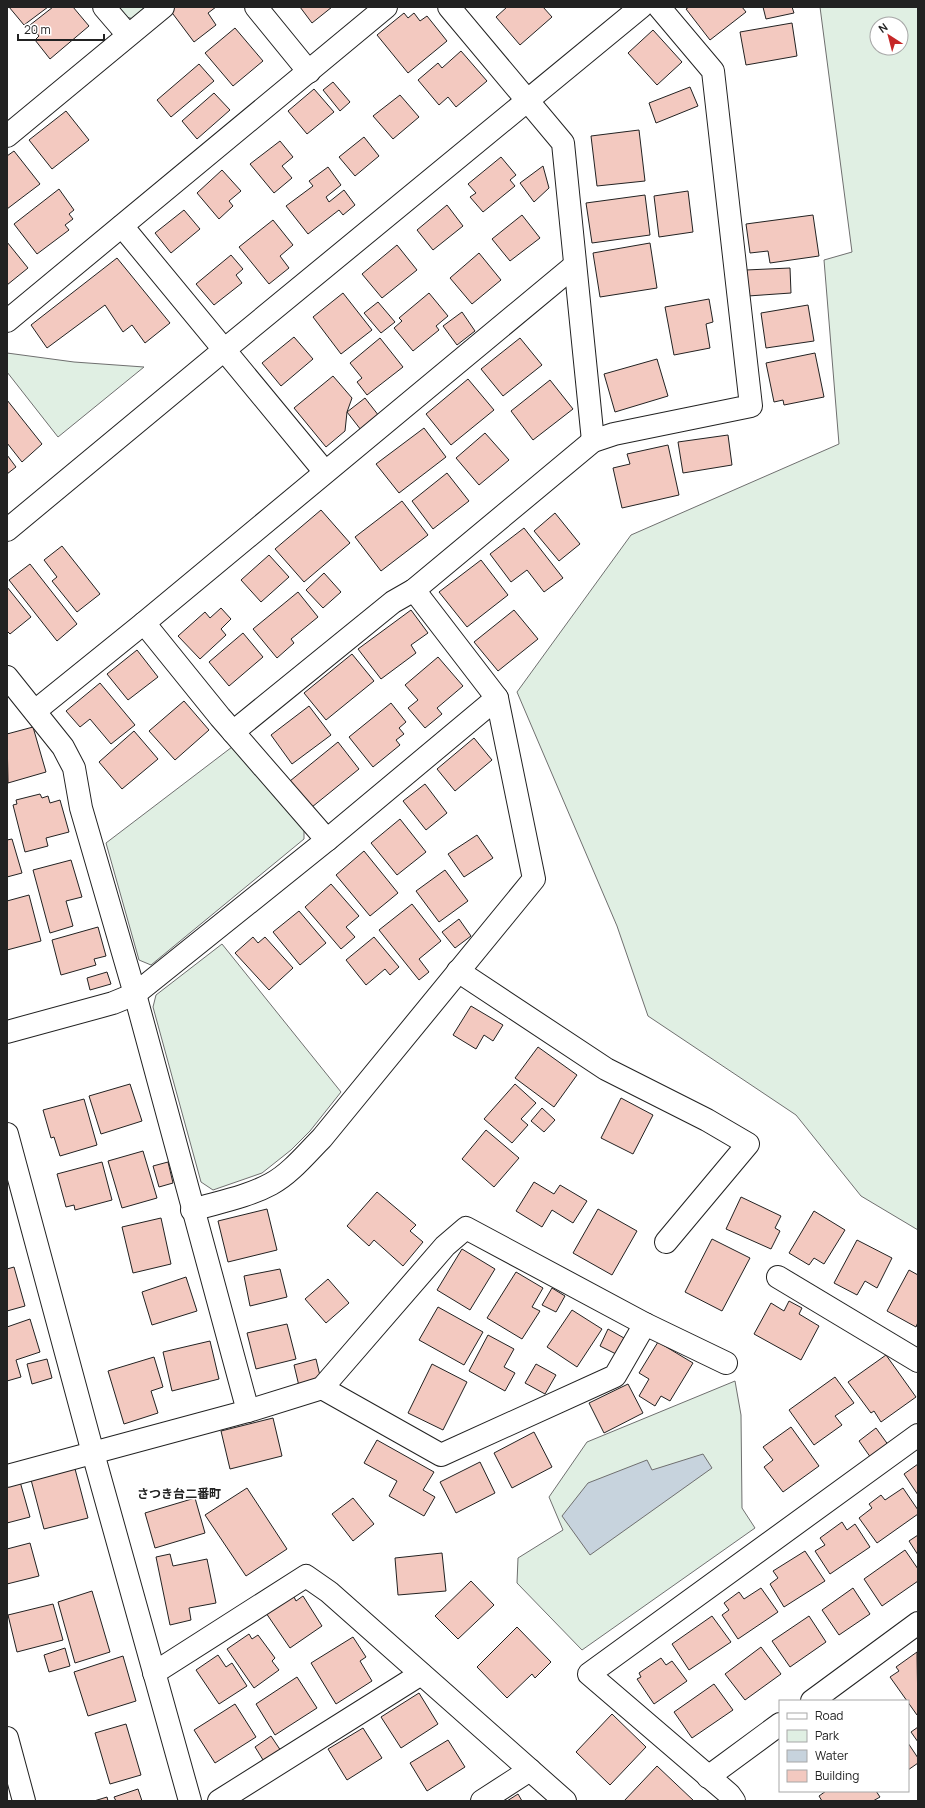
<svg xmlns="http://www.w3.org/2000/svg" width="925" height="1808" viewBox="0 0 925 1808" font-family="Manrope,'Noto Sans JP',sans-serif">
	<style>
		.green { fill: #e0efe3; stroke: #6f6f6f; fill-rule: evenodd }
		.water { fill: #c7d3dd; stroke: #6f6f6f }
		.building { fill: #f3c9c0; stroke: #222 }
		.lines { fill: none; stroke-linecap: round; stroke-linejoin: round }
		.minor-casing { stroke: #222; stroke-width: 24 }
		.tertiary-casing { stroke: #222; stroke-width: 24 }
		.minor { stroke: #fff; stroke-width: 22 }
		.tertiary { stroke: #fff; stroke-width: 22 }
		.labels { text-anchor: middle; stroke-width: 3; stroke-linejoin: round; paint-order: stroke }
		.quarter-label { font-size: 12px; font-weight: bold; fill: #222; stroke: #fff }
	</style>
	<rect width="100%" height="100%" fill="#fff"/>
	<g class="green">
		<path d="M 116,7 L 151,7 L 136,20 L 124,16 Z"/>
		<path d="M 820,7 L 918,7 L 918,1230 L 861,1196 L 796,1115 L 648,1016 L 617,926 L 517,692 L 631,535 L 839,444 L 824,260 L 852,252 ZM 877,24 L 901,24 L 901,48 L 877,48 Z"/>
		<path d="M 7,353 L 74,362 L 144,367 L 58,437 L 7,372 Z"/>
		<path d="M 232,747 L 304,829 L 304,839 L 151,965 L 139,960 L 106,843 Z"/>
		<path d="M 222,944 L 341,1092 L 310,1131 L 291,1150 L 262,1173 L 213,1190 L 201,1182 L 153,1007 L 156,995 Z"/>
		<path d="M 735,1381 L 741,1415 L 742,1508 L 755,1528 L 582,1650 L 517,1583 L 518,1558 L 563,1530 L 549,1497 L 587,1442 Z"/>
	</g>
	<path class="water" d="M 703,1454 L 712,1468 L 590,1555 L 562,1516 L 588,1483 L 647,1460 L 652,1470 Z"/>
	<g class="building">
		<path d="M 9,7 L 48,7 L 24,25 Z"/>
		<path d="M 53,7 L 73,7 L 89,26 L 50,59 L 35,40 L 39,36 L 30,25 Z"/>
		<path d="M 175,7 L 216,7 L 208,13 L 216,25 L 194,42 L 170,10 Z"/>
		<path d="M 300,7 L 332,7 L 312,23 Z"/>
		<path d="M 507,7 L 543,7 L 552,17 L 520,45 L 496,17 Z"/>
		<path d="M 689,7 L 742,7 L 746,12 L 710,40 L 686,9 Z"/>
		<path d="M 763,7 L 792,7 L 794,13 L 766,19 Z"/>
		<path d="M 404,13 L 408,18 L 414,13 L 420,21 L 427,16 L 447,41 L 408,73 L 377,35 Z"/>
		<path d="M 792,23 L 797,56 L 746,65 L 740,32 Z"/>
		<path d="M 235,28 L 263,61 L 233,86 L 205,53 Z"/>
		<path d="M 653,30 L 682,62 L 657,85 L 628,53 Z"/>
		<path d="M 461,51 L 487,81 L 456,107 L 448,97 L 439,105 L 418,80 L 438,63 L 442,68 Z"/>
		<path d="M 199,64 L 214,81 L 171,117 L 157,100 Z"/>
		<path d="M 333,82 L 350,102 L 340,111 L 323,90 Z"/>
		<path d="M 690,87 L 698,106 L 656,123 L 649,103 Z"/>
		<path d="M 314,89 L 334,112 L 307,134 L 288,111 Z"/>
		<path d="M 214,93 L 230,110 L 197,139 L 182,121 Z"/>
		<path d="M 400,95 L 419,117 L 393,139 L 373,116 Z"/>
		<path d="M 66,111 L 89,140 L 52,169 L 29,140 Z"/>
		<path d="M 639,130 L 645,181 L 597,186 L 591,136 Z"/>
		<path d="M 364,137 L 379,156 L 355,176 L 339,157 Z"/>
		<path d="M 280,141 L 293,157 L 282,166 L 292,178 L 274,193 L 250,164 Z"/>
		<path d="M 14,151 L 40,184 L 7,209 L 7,156 Z"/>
		<path d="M 501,157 L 516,175 L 510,180 L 515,186 L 483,212 L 470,197 L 476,193 L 468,184 Z"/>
		<path d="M 543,166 L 549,188 L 534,202 L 520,183 Z"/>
		<path d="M 328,167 L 341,185 L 326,197 L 329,202 L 344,190 L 355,205 L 343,215 L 339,210 L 308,234 L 286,206 L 313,186 L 309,181 Z"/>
		<path d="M 222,170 L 241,191 L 229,201 L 233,206 L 219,219 L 197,193 Z"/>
		<path d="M 59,189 L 74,210 L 69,214 L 73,219 L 65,225 L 69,230 L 37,254 L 14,224 Z"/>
		<path d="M 688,191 L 693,232 L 659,237 L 654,196 Z"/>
		<path d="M 645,195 L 650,235 L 592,243 L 586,203 Z"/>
		<path d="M 447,205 L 463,226 L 433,250 L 417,230 Z"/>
		<path d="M 184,210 L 200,229 L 171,253 L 155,233 Z"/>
		<path d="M 522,215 L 540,238 L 510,261 L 492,239 Z"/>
		<path d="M 813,215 L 819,256 L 770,263 L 768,251 L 750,253 L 746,224 Z"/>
		<path d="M 273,220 L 293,245 L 280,256 L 289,268 L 269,284 L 239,247 Z"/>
		<path d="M 7,242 L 28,268 L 7,285 Z"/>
		<path d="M 650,243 L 657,288 L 600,297 L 593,253 Z"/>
		<path d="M 397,245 L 417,270 L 382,298 L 362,274 Z"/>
		<path d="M 479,253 L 501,280 L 472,304 L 450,278 Z"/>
		<path d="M 231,255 L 243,269 L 236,275 L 242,283 L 214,305 L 196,284 Z"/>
		<path d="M 117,258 L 170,323 L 145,343 L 132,325 L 123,332 L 105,305 L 47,348 L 31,325 Z"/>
		<path d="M 790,268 L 791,293 L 748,296 L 746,270 Z"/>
		<path d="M 343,293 L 372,330 L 341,354 L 313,317 Z"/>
		<path d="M 429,293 L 448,316 L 436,326 L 439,330 L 413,351 L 394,328 L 402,321 L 399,318 Z"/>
		<path d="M 709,299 L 713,322 L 706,324 L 710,348 L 674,355 L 665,307 Z"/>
		<path d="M 378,302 L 395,322 L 381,333 L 364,313 Z"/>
		<path d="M 808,305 L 814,341 L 766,348 L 761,313 Z"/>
		<path d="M 462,312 L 475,331 L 457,345 L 443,326 Z"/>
		<path d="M 294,337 L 313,359 L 281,386 L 262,363 Z"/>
		<path d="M 380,338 L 403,367 L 367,395 L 357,382 L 362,378 L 350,363 Z"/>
		<path d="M 520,338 L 542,365 L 503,396 L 481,369 Z"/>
		<path d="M 815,353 L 824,397 L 784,405 L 783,400 L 774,402 L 766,363 Z"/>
		<path d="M 657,359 L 668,396 L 615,412 L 604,374 Z"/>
		<path d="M 333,376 L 352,398 L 347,412 L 345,431 L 326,447 L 294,408 Z"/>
		<path d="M 468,379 L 494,410 L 451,445 L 426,414 Z"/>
		<path d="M 550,380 L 573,409 L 533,440 L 511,411 Z"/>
		<path d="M 365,398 L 379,416 L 361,430 L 347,412 Z"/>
		<path d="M 7,400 L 42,444 L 22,462 L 7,443 Z"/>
		<path d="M 424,428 L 446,457 L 399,493 L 376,464 Z"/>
		<path d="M 485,433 L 509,460 L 479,485 L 456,458 Z"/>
		<path d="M 728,435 L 732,465 L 683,473 L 678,442 Z"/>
		<path d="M 668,445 L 679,495 L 622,508 L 613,468 L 630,464 L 627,454 Z"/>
		<path d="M 7,455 L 16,467 L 7,474 Z"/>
		<path d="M 447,473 L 469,501 L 433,529 L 412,501 Z"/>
		<path d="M 402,501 L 428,535 L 381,571 L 355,537 Z"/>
		<path d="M 321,510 L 350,543 L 304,582 L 275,549 Z"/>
		<path d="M 555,513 L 580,544 L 559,561 L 534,531 Z"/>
		<path d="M 524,528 L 563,578 L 544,592 L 527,570 L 511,582 L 490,554 Z"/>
		<path d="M 62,546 L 100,594 L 77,612 L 52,581 L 57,577 L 44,560 Z"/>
		<path d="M 269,555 L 289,577 L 261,602 L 241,580 Z"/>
		<path d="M 481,560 L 508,595 L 467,627 L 439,592 Z"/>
		<path d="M 30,564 L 77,624 L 57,641 L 9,580 Z"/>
		<path d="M 324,573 L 341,592 L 323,608 L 306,590 Z"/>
		<path d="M 7,587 L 31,617 L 10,634 L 7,631 Z"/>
		<path d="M 298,592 L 318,617 L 291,639 L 294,643 L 277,658 L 253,629 Z"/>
		<path d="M 221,608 L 231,619 L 221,629 L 226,635 L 200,659 L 178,636 L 205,612 L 210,618 Z"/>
		<path d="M 411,610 L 428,633 L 411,645 L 416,653 L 381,679 L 358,649 Z"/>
		<path d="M 514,610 L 538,639 L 498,671 L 474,642 Z"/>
		<path d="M 243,633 L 263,657 L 229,686 L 209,662 Z"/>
		<path d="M 137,650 L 158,677 L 128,700 L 107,674 Z"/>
		<path d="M 352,654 L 374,681 L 326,720 L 304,693 Z"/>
		<path d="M 438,657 L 463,686 L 437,708 L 442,714 L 425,728 L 408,708 L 418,700 L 405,685 Z"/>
		<path d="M 100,683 L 135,725 L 111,744 L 90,719 L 80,727 L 66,711 Z"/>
		<path d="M 184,701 L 209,730 L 175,760 L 149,731 Z"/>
		<path d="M 391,703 L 406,722 L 399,728 L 404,734 L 396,740 L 400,745 L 373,767 L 349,737 Z"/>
		<path d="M 309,706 L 331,735 L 292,764 L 271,735 Z"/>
		<path d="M 33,727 L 46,772 L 8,783 L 7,734 Z"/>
		<path d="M 134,731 L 158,759 L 122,789 L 99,762 Z"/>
		<path d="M 474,738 L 492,760 L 455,791 L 437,769 Z"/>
		<path d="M 338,742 L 359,769 L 312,807 L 290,781 Z"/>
		<path d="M 425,784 L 447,813 L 426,830 L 403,801 Z"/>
		<path d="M 40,794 L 42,798 L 48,796 L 50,803 L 60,800 L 69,832 L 46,838 L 48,846 L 25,852 L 13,805 L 17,804 L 16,800 Z"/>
		<path d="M 400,819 L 426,852 L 397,875 L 371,843 Z"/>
		<path d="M 477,835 L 493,858 L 464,877 L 448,854 Z"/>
		<path d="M 12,839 L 22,873 L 7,877 L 7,840 Z"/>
		<path d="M 364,851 L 398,893 L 370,916 L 336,875 Z"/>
		<path d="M 71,860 L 82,897 L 66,901 L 73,926 L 50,933 L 33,870 Z"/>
		<path d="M 445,870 L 468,901 L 439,922 L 416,891 Z"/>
		<path d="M 331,884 L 359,916 L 346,927 L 355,937 L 341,949 L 305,907 Z"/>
		<path d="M 29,895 L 41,941 L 7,950 L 7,901 Z"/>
		<path d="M 412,904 L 441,941 L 419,959 L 429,972 L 419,980 L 379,930 Z"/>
		<path d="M 299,911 L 326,943 L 300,965 L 273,932 Z"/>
		<path d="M 459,919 L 471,936 L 455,948 L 442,932 Z"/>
		<path d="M 98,927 L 106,956 L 94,959 L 96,965 L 61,975 L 52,940 Z"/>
		<path d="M 253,937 L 258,943 L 265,937 L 293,968 L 269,990 L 235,953 Z"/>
		<path d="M 374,937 L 399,967 L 390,975 L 385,969 L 366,985 L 346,960 Z"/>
		<path d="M 107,972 L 111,984 L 90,990 L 87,978 Z"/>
		<path d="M 471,1006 L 503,1025 L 493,1041 L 484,1035 L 476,1049 L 453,1035 Z"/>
		<path d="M 538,1047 L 577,1075 L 554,1107 L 515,1078 Z"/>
		<path d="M 130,1084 L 142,1121 L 101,1134 L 89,1096 Z"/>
		<path d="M 515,1084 L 536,1103 L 521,1119 L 528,1125 L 512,1143 L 484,1119 Z"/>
		<path d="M 621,1098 L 653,1115 L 633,1154 L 601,1138 Z"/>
		<path d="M 84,1099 L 97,1145 L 60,1156 L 54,1137 L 51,1138 L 43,1110 Z"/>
		<path d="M 542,1108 L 555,1120 L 544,1132 L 531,1121 Z"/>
		<path d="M 486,1130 L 519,1158 L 494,1187 L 462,1159 Z"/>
		<path d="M 143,1151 L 157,1198 L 122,1208 L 108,1161 Z"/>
		<path d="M 102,1162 L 112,1200 L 75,1210 L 74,1205 L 66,1207 L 57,1174 Z"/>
		<path d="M 168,1162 L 173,1183 L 159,1187 L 153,1166 Z"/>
		<path d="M 534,1182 L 554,1194 L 560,1185 L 587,1201 L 573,1223 L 552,1210 L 542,1227 L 516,1211 Z"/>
		<path d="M 377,1192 L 416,1225 L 410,1231 L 423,1242 L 403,1266 L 374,1240 L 369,1246 L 347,1226 Z"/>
		<path d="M 741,1197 L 781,1216 L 775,1228 L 780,1231 L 771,1249 L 726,1229 Z"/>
		<path d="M 267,1209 L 277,1250 L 228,1262 L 218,1221 Z"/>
		<path d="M 598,1209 L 637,1231 L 612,1275 L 573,1253 Z"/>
		<path d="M 814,1211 L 845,1230 L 824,1264 L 814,1258 L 809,1265 L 789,1253 Z"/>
		<path d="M 161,1218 L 171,1264 L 133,1273 L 122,1227 Z"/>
		<path d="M 712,1239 L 750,1258 L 722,1311 L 685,1292 Z"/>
		<path d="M 857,1240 L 892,1258 L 877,1288 L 865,1281 L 857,1295 L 834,1283 Z"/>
		<path d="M 462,1249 L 495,1269 L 470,1310 L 437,1290 Z"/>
		<path d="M 14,1267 L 25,1306 L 7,1311 L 7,1269 Z"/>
		<path d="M 280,1269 L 287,1297 L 250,1306 L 244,1276 Z"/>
		<path d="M 909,1270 L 918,1275 L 918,1322 L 916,1327 L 887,1311 Z"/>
		<path d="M 516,1272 L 543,1288 L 532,1307 L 540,1311 L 522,1339 L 487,1318 Z"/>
		<path d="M 186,1277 L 197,1311 L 152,1325 L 142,1292 Z"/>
		<path d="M 328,1279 L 349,1303 L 326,1323 L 305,1299 Z"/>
		<path d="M 552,1288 L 565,1296 L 556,1312 L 542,1305 Z"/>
		<path d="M 789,1301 L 802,1308 L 799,1314 L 819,1326 L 801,1360 L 754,1334 L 771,1303 L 784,1311 Z"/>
		<path d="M 438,1307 L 483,1332 L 464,1365 L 419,1340 Z"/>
		<path d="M 572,1310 L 602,1329 L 577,1367 L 547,1347 Z"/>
		<path d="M 30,1319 L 40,1352 L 16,1360 L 21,1377 L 7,1381 L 7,1327 Z"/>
		<path d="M 287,1324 L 296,1359 L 256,1369 L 247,1333 Z"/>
		<path d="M 608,1329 L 624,1338 L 616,1354 L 600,1346 Z"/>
		<path d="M 488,1335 L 514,1349 L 504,1367 L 515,1373 L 505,1391 L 469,1371 Z"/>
		<path d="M 210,1341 L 219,1379 L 172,1391 L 163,1352 Z"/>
		<path d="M 658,1342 L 693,1363 L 670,1401 L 661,1396 L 655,1406 L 639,1396 L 649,1379 L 639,1373 Z"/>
		<path d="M 886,1355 L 916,1397 L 881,1422 L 874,1411 L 871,1413 L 848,1382 Z"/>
		<path d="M 154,1357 L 163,1387 L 151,1391 L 158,1413 L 124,1424 L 108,1371 Z"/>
		<path d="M 47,1359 L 52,1378 L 32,1384 L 27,1364 Z"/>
		<path d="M 316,1359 L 321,1380 L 299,1386 L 294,1365 Z"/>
		<path d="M 432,1364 L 467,1382 L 443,1430 L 408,1413 Z"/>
		<path d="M 536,1364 L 556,1375 L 545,1394 L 525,1383 Z"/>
		<path d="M 835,1377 L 854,1403 L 835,1416 L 842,1425 L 814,1445 L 789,1410 Z"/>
		<path d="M 628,1384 L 643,1413 L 604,1433 L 589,1403 Z"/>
		<path d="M 273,1418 L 282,1456 L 230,1469 L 221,1431 Z"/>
		<path d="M 791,1427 L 819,1466 L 783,1492 L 764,1467 L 773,1460 L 763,1447 Z"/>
		<path d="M 876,1428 L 889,1446 L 871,1458 L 859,1441 Z"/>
		<path d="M 534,1432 L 552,1467 L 512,1488 L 494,1453 Z"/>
		<path d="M 377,1440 L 434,1472 L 423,1490 L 435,1497 L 424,1516 L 389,1496 L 397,1481 L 364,1463 Z"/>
		<path d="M 480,1462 L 495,1493 L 456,1513 L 440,1482 Z"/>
		<path d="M 918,1464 L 918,1495 L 904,1474 Z"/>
		<path d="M 74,1465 L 88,1518 L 44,1529 L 30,1476 Z"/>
		<path d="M 19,1478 L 30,1517 L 7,1523 L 7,1482 Z"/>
		<path d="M 247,1488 L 287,1549 L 246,1576 L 205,1515 Z"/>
		<path d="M 903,1488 L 918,1510 L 918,1514 L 877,1543 L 859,1518 L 872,1508 L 869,1504 L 881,1495 L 885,1500 Z"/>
		<path d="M 195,1498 L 205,1533 L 155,1548 L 145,1513 Z"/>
		<path d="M 353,1498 L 374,1524 L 353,1541 L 332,1514 Z"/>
		<path d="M 842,1522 L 847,1530 L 855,1524 L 870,1547 L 830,1574 L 815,1551 L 825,1545 L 820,1538 Z"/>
		<path d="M 918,1535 L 918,1555 L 909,1541 Z"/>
		<path d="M 30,1543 L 39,1576 L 7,1584 L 7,1549 Z"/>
		<path d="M 905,1550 L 918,1569 L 918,1581 L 882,1606 L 864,1579 Z"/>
		<path d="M 805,1551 L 825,1581 L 784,1607 L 770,1584 L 778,1578 L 773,1571 Z"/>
		<path d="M 442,1553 L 446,1591 L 398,1595 L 395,1558 Z"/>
		<path d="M 170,1554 L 173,1566 L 207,1559 L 216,1603 L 189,1608 L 191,1620 L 170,1625 L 156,1557 Z"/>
		<path d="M 471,1581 L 494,1605 L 458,1639 L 435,1616 Z"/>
		<path d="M 761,1588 L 778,1612 L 738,1639 L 722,1615 L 729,1610 L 724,1603 L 739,1592 L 744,1599 Z"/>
		<path d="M 853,1588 L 870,1614 L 839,1635 L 822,1610 Z"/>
		<path d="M 92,1591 L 110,1652 L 75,1663 L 58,1602 Z"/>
		<path d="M 293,1595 L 296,1601 L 303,1596 L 322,1626 L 290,1648 L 266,1613 Z"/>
		<path d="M 53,1604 L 63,1640 L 17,1652 L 8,1615 Z"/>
		<path d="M 712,1616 L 731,1642 L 689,1670 L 672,1644 Z"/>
		<path d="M 809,1616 L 826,1642 L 790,1667 L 772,1641 Z"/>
		<path d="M 517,1627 L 551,1662 L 535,1678 L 532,1674 L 507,1698 L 477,1667 Z"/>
		<path d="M 249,1634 L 252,1639 L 258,1635 L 275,1658 L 272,1661 L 279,1670 L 254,1688 L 227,1649 Z"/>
		<path d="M 353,1637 L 366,1657 L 360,1661 L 372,1681 L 336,1704 L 311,1663 Z"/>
		<path d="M 761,1647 L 781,1674 L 745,1700 L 725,1674 Z"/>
		<path d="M 65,1648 L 70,1666 L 49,1672 L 44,1655 Z"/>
		<path d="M 917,1652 L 918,1714 L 917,1715 L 890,1677 L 899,1671 L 896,1667 Z"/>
		<path d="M 218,1655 L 226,1667 L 232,1663 L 247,1686 L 219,1704 L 196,1670 Z"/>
		<path d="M 123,1656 L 136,1701 L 88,1716 L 74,1672 Z"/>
		<path d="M 661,1658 L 666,1665 L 672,1661 L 687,1681 L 654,1704 L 637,1679 L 641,1677 L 639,1673 Z"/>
		<path d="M 297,1677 L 317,1708 L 275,1735 L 256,1704 Z"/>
		<path d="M 714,1684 L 733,1710 L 692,1738 L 674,1712 Z"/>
		<path d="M 419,1693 L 438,1724 L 401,1748 L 381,1717 Z"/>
		<path d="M 235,1704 L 256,1737 L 215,1763 L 194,1730 Z"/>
		<path d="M 612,1714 L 646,1747 L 610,1785 L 576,1752 Z"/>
		<path d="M 126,1724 L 141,1775 L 110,1784 L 95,1733 Z"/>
		<path d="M 918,1727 L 918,1742 L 911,1732 Z"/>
		<path d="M 363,1728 L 382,1758 L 347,1780 L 328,1749 Z"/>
		<path d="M 271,1736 L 281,1751 L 265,1763 L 255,1747 Z"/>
		<path d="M 448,1740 L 465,1767 L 427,1791 L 410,1763 Z"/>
		<path d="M 908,1743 L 918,1758 L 918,1763 L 908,1770 Z"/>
		<path d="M 657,1766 L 694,1801 L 624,1801 Z"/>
		<path d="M 138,1789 L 142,1801 L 116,1801 L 114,1797 Z"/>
		<path d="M 826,1791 L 876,1791 L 880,1797 L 873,1801 L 822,1801 L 819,1796 Z"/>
		<path d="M 518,1794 L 522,1801 L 507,1801 Z"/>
		<path d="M 107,1797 L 108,1801 L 94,1801 Z"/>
	</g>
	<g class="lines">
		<g class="minor-casing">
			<g id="minor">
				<path d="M 104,7 L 128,35"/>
				<path d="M 256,7 L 309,72"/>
				<path d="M 449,7 L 563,143 L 593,441"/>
				<path d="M 7,136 L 163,7"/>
				<path d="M 122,226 L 325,472"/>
				<path d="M 7,321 L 386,7"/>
				<path d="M 144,623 L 220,717 L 327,840 L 497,698"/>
				<path d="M 7,677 L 63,747 L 74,768 L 81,808 L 135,994 L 248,1411 L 7,1476"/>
				<path d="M 35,711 L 144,623 L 574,266"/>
				<path d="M 233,732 L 393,602 L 414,590 L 593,441 L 614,434 L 751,406 L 713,71 L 659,7"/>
				<path d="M 458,971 L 606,1069 L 707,1120 L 748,1144 L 666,1242"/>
				<path d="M 7,1032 L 113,1003 L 135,994 L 327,840"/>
				<path d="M 192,1210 C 219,1202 247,1197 271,1184 C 290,1174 307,1153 322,1138 L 534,879 L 497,698 L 414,590"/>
				<path d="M 778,1277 L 918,1361"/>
				<path d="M 322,1388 L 441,1455 L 615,1376 L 645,1324"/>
				<path d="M 248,1411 L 322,1388 L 445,1246 L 466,1228 L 645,1324 L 726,1363"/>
				<path d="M 154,1673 L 306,1576 L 329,1592 L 565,1801"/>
				<path d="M 812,1701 L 918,1623"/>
				<path d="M 7,1738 L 24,1801"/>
				<path d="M 708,1777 L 780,1724"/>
				<path d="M 219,1801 L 421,1674"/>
				<path d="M 482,1801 L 530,1770"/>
				<path d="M 734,1801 L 729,1794 L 589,1674 L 918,1435"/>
			</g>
		</g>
		<g class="tertiary-casing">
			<g id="tertiary">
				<path d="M 7,530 L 224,350 L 641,7"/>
				<path d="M 7,1134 L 93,1453 L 190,1801"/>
			</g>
		</g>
		<use href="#minor" class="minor"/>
		<use href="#tertiary" class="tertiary"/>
	</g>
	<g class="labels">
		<g class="quarter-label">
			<text x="179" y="1498">さつき台二番町</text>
		</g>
	</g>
	<rect width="925" height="1808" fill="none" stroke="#222222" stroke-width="16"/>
	<rect x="779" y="1700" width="130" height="92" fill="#ffffff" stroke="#a7a7a7"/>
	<rect x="787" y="1713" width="20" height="6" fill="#ffffff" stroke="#a7a7a7"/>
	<text x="815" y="1720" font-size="12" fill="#222222">Road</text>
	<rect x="787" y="1730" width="20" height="12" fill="#e0efe3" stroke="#a7a7a7"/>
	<text x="815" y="1740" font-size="12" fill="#222222">Park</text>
	<rect x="787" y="1750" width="20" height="12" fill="#c7d3dd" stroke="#a7a7a7"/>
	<text x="815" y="1760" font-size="12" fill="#222222">Water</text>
	<rect x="787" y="1770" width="20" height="12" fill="#f3c9c0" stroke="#a7a7a7"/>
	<text x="815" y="1780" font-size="12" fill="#222222">Building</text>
	<g transform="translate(889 36) rotate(324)"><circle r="19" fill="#ffffff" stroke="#a7a7a7"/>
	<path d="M0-3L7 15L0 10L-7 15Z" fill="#c62828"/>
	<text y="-6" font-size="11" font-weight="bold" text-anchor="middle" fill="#222222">N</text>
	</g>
	<path d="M18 34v6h86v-6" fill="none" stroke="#222222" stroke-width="2"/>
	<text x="24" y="34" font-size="12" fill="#222222" stroke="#ffffff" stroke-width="3" paint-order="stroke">20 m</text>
</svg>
